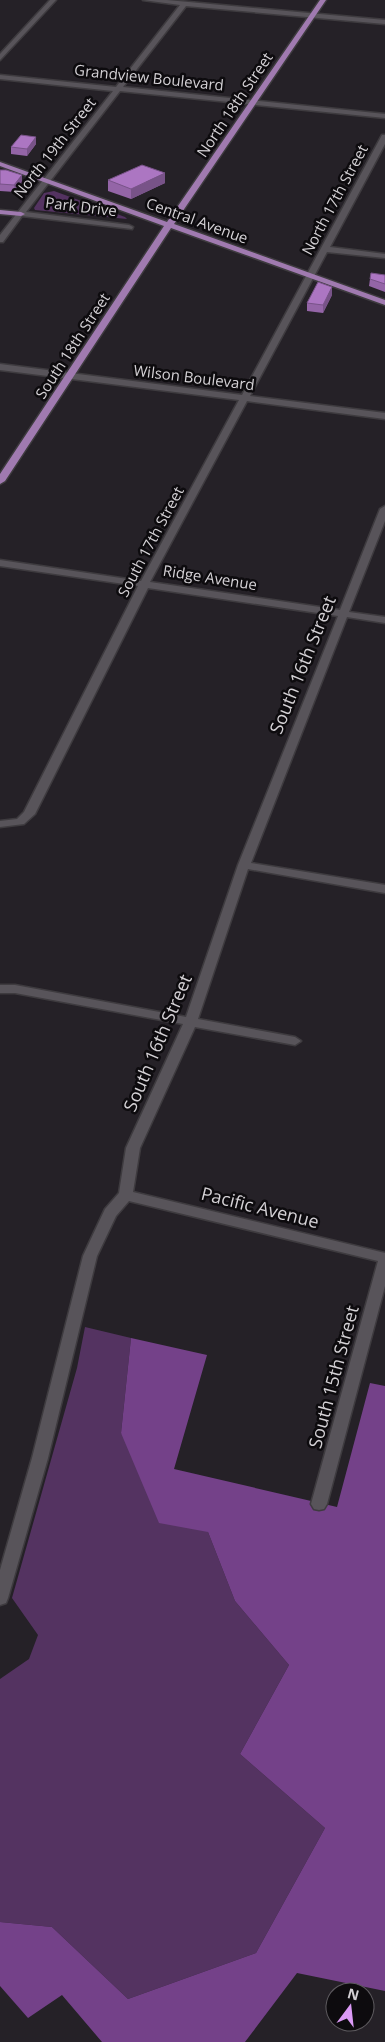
<svg xmlns="http://www.w3.org/2000/svg" width="385" height="2042" viewBox="0 0 385 2042" font-family="'Open Sans',sans-serif">
	<style>
		.green { fill: #543361 }
		.forest { fill: #744189 }
		.lines { fill: none; stroke-linecap: round; stroke-linejoin: round }
		.minor-casing { stroke: #3e3b3f; stroke-width: 3 }
		.major-casing { stroke: #3e3b3f; stroke-width: 3 }
		.minor { fill: #58545a; fill-rule: evenodd }
		.major { fill: #a07ab0; fill-rule: evenodd }
		.wall { fill: #9465a7 }
		.shaded-wall { fill: #785388 }
		.building { fill: #ac76c2; stroke: #785388 }
		.labels { text-anchor: middle; stroke-width: 5; stroke-linejoin: round; paint-order: stroke }
		.far-street-label { font-size: 15px; fill: #d4d1d5; stroke: #0d0b0e }
		.street-label { font-size: 18px; fill: #d4d1d5; stroke: #0d0b0e }
	</style>
	<rect width="100%" height="100%" fill="#252127"/>
	<g class="green">
		<path d="M 54,191 L 125,217 L 127,219 L 35,210 L 34,208 L 44,193 Z"/>
		<path d="M 85,1327 L 131,1338 L 121,1433 L 208,1532 L 235,1601 L 289,1665 L 240,1754 L 325,1828 L 256,1953 L 128,1999 L 52,1927 L 0,1922 L 0,1679 L 29,1659 L 38,1635 L 12,1598 L 77,1368 Z"/>
	</g>
	<path class="forest" d="M 131,1338 L 207,1355 L 174,1469 L 337,1507 L 370,1383 L 385,1386 L 385,1991 L 297,1973 L 245,2042 L 102,2042 L 62,1995 L 28,2018 L 0,1986 L 0,1922 L 52,1927 L 128,1999 L 256,1953 L 325,1828 L 240,1754 L 289,1665 L 235,1601 L 208,1532 L 159,1523 L 121,1433 Z"/>
	<g class="lines">
		<g class="minor-casing">
			<g id="minor">
				<path d="M 50,0 L 56,0 L 0,60 L 0,54 Z"/>
				<path d="M 143,0 L 167,0 L 385,20 L 385,24 L 186,6 L 123,87 L 385,114 L 385,118 L 120,91 L 26,212 L 129,225 L 133,227 L 132,229 L 22,216 L 3,242 L 0,242 L 0,235 L 113,91 L 0,79 L 0,75 L 116,87 L 180,5 Z"/>
				<path d="M 382,135 L 385,135 L 385,144 L 330,247 L 385,254 L 385,258 L 327,252 L 250,396 L 385,413 L 385,419 L 247,401 L 150,582 L 340,610 L 380,509 L 385,506 L 385,521 L 349,612 L 385,617 L 385,623 L 347,617 L 251,863 L 385,885 L 385,893 L 248,869 L 198,1019 L 295,1037 L 301,1041 L 295,1045 L 195,1027 L 140,1148 L 133,1192 L 385,1253 L 385,1286 L 327,1504 L 324,1509 L 319,1510 L 314,1509 L 311,1504 L 378,1261 L 129,1201 L 116,1216 L 97,1256 L 48,1458 L 8,1598 L 6,1603 L 0,1605 L 0,1570 L 32,1458 L 83,1256 L 105,1209 L 119,1193 L 126,1148 L 183,1024 L 15,993 L 0,993 L 0,985 L 15,985 L 186,1017 L 238,865 L 338,616 L 148,588 L 35,814 L 24,824 L 0,827 L 0,821 L 17,819 L 24,812 L 138,586 L 0,566 L 0,560 L 141,581 L 239,400 L 0,370 L 0,364 L 242,395 Z"/>
			</g>
		</g>
		<g class="major-casing">
			<g id="major">
				<path d="M 320,0 L 326,0 L 174,224 L 385,300 L 385,305 L 171,228 L 5,481 L 0,484 L 0,474 L 164,226 L 0,166 L 0,162 L 167,222 Z"/>
				<path d="M 0,210 L 21,212 L 25,214 L 21,216 L 0,214 Z"/>
			</g>
		</g>
		<use href="#minor" class="minor"/>
		<use href="#major" class="major"/>
	</g>
	<g class="wall">
		<path d="M 36,144 L 27,156 L 11,154 L 11,147 Z"/>
		<path d="M 0,170 L 22,183 L 15,192 L 0,191 Z"/>
		<path d="M 108,180 L 165,183 L 131,199 L 108,191 Z"/>
		<path d="M 385,275 L 385,292 L 369,286 L 370,279 Z"/>
		<path d="M 332,295 L 323,313 L 307,311 L 307,303 Z"/>
	</g>
	<g class="shaded-wall">
		<path d="M 36,137 L 36,144 L 27,156 L 27,149 Z"/>
		<path d="M 165,173 L 165,183 L 131,199 L 131,189 Z"/>
		<path d="M 22,175 L 22,183 L 15,192 L 14,185 Z"/>
		<path d="M 332,287 L 332,295 L 323,313 L 323,305 Z"/>
	</g>
	<g class="building">
		<path d="M 21,135 L 36,137 L 27,149 L 11,147 Z"/>
		<path d="M 142,165 L 165,173 L 131,189 L 108,180 Z"/>
		<path d="M 0,170 L 6,170 L 22,175 L 14,185 L 0,184 Z"/>
		<path d="M 371,273 L 385,275 L 385,284 L 370,279 Z"/>
		<path d="M 318,282 L 332,287 L 323,305 L 307,303 Z"/>
	</g>
	<g class="labels">
		<g class="far-street-label">
			<text transform="translate(149 78) rotate(6)" y="5">Grandview Boulevard</text>
			<text transform="translate(235 105) rotate(-56)" y="5">North 18th Street</text>
			<text transform="translate(55 148) rotate(-52)" y="5">North 19th Street</text>
			<text transform="translate(335 200) rotate(-62)" y="5">North 17th Street</text>
			<text transform="translate(81 207) rotate(7)" y="5">Park Drive</text>
			<text transform="translate(197 221) rotate(20)" y="5">Central Avenue</text>
			<text transform="translate(73 346) rotate(-57)" y="5">South 18th Street</text>
			<text transform="translate(194 378) rotate(7)" y="5">Wilson Boulevard</text>
			<text transform="translate(151 542) rotate(-62)" y="5">South 17th Street</text>
			<text transform="translate(210 578) rotate(9)" y="5">Ridge Avenue</text>
		</g>
		<g class="street-label">
			<text transform="translate(303 665) rotate(-68)" y="6">South 16th Street</text>
			<text transform="translate(158 1043) rotate(-67)" y="6">South 16th Street</text>
			<text transform="translate(260 1208) rotate(14)" y="6">Pacific Avenue</text>
			<text transform="translate(334 1377) rotate(-75)" y="6">South 15th Street</text>
		</g>
	</g>
	<g transform="translate(350 2007) rotate(15)"><circle r="24" fill="#0d0b0e" stroke="#5d5a5e"/>
	<path d="M0-4L9 19L0 12L-9 19Z" fill="#db9af6"/>
	<text y="-8" font-size="14" font-weight="bold" text-anchor="middle" fill="#d4d1d5">N</text>
	</g>
</svg>
